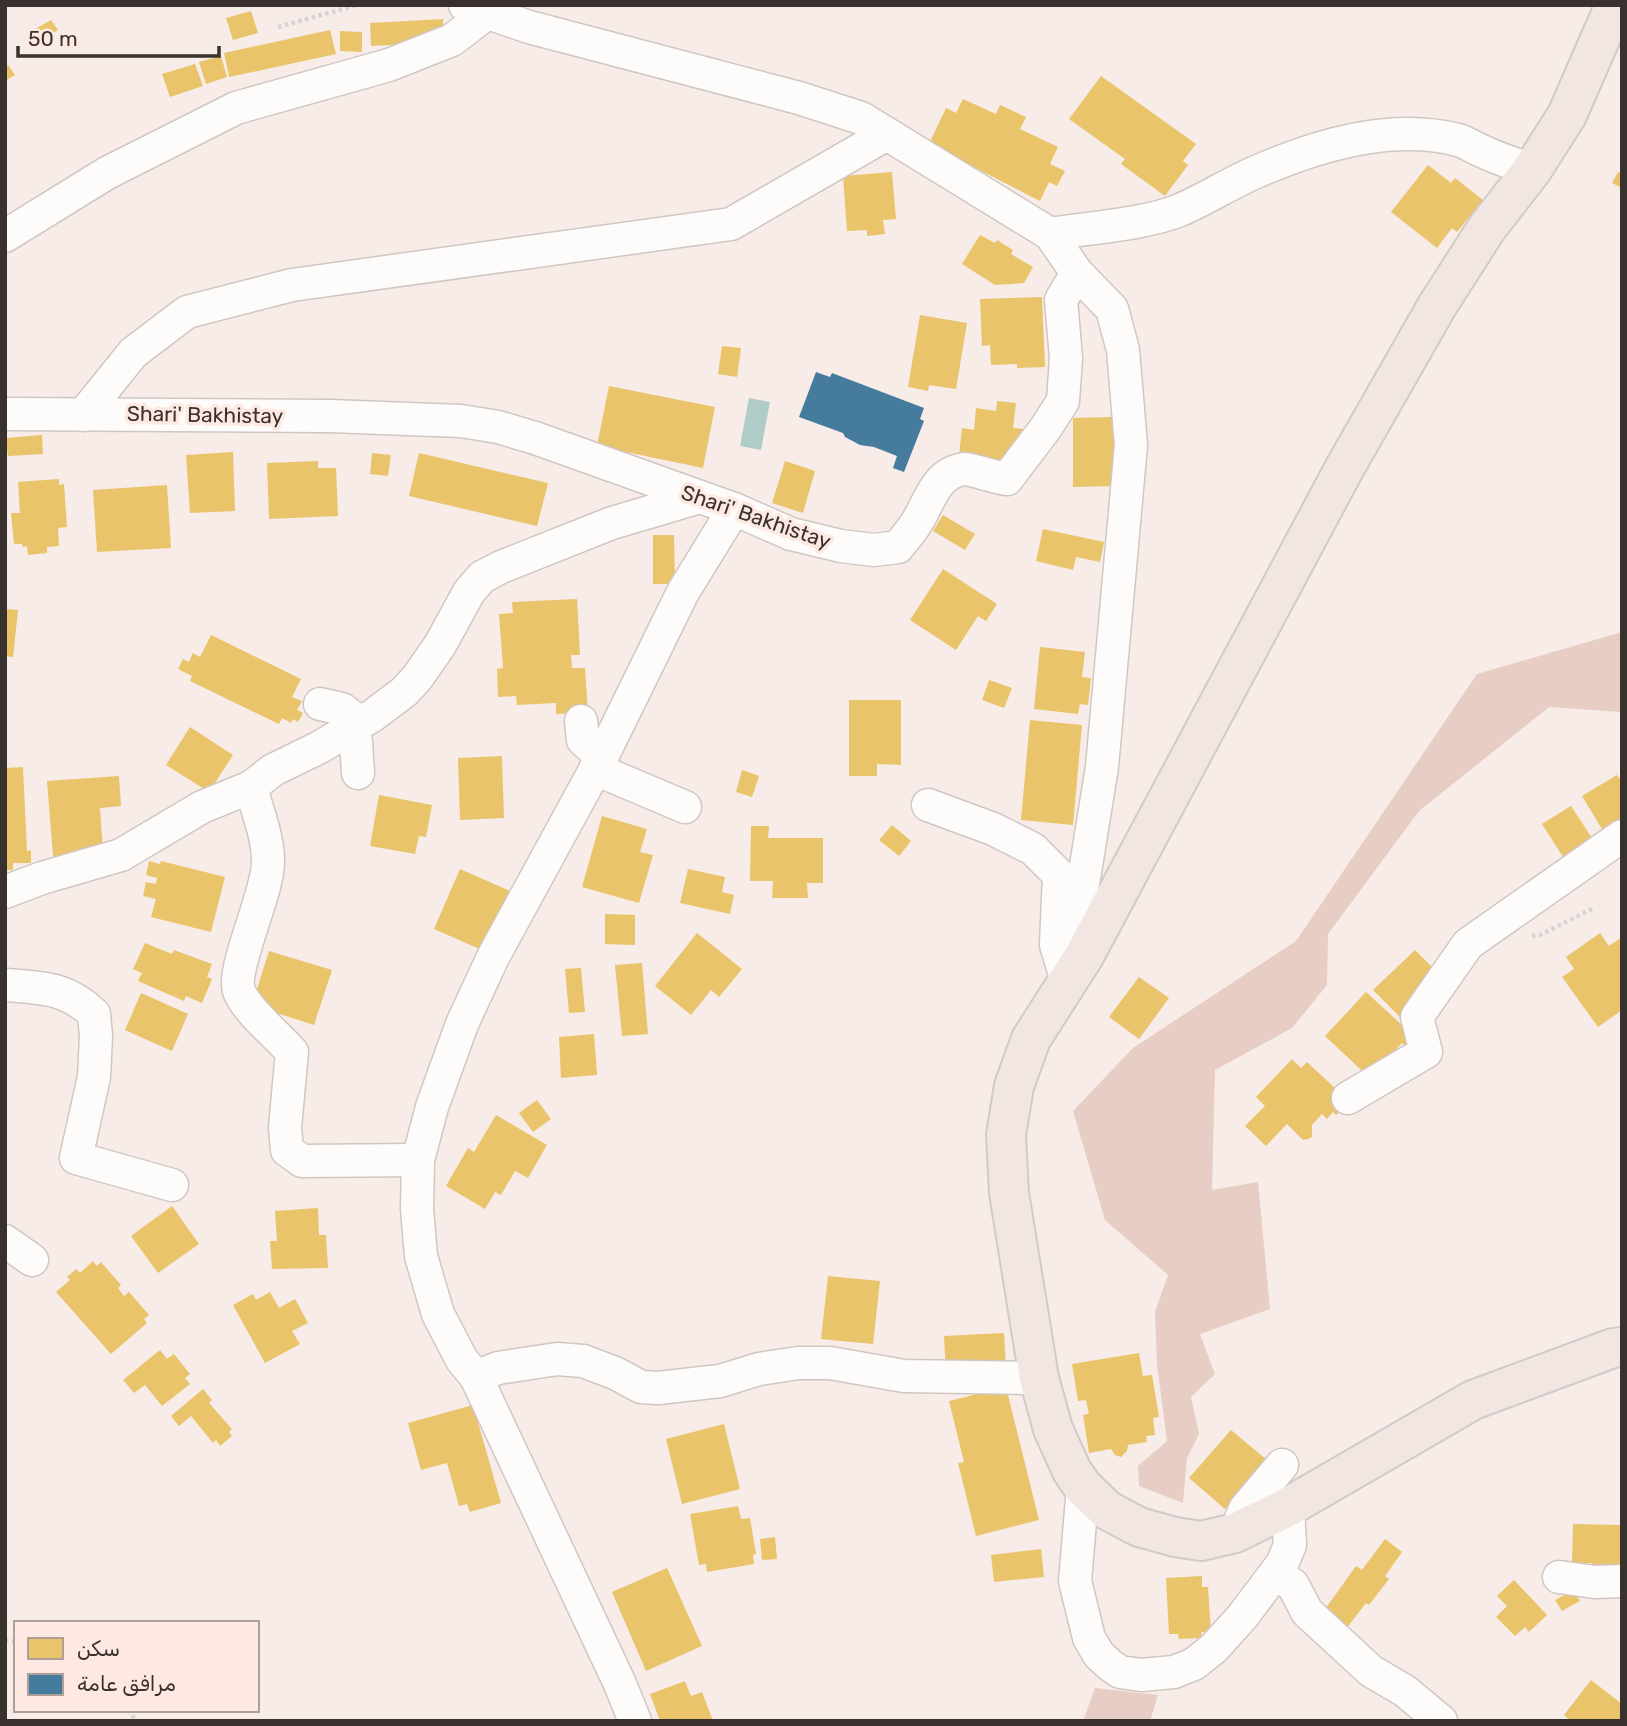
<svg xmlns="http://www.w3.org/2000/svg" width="1627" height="1726" viewBox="0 0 1627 1726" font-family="Rubik,Cairo,sans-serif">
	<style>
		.forest { fill: #e7cdc3 }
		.water { fill: #afccc9 }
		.homes { fill: #e9c46a }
		.public { fill: #457b9d }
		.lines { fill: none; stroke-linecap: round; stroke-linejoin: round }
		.minor-casing { stroke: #d0c7c3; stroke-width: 35 }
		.major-casing { stroke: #d0cbc8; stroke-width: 42 }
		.path { stroke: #d7d3d2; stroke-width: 4.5; stroke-dasharray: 3.5 3.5; stroke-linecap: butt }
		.minor { stroke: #fefcfb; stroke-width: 32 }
		.major { stroke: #f1e6e2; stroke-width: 38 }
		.labels { text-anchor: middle; stroke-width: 7; stroke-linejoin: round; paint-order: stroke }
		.street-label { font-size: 21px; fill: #39312e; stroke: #fde9e1 }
	</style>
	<rect width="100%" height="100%" fill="#f7ece7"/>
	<g class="forest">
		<path d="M 1622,632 L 1622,712 L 1549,707 L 1419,811 L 1328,934 L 1327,985 L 1292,1028 L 1215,1070 L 1212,1190 L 1258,1182 L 1270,1309 L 1200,1334 L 1215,1374 L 1191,1397 L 1199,1434 L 1187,1458 L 1183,1503 L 1139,1486 L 1138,1466 L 1167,1441 L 1157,1364 L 1155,1312 L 1168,1275 L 1105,1220 L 1073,1111 L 1133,1048 L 1296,941 L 1477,674 Z"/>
		<path d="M 1095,1688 L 1158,1695 L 1150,1721 L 1083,1721 Z"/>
	</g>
	<path class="water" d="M 749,398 L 770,402 L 761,450 L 740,446 Z"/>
	<g class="homes">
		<path d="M 251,11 L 258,33 L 233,40 L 226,18 Z"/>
		<path d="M 443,19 L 444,42 L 371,46 L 370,23 Z"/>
		<path d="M 51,20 L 58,30 L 36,43 L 30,32 Z"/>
		<path d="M 330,30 L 336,54 L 229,77 L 224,53 Z"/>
		<path d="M 340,31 L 362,32 L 362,52 L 340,51 Z"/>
		<path d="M 221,56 L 227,77 L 206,84 L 199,62 Z"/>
		<path d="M 195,64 L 203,86 L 170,97 L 162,74 Z"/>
		<path d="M 8,65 L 15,75 L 5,81 L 5,67 Z"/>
		<path d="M 1101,76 L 1196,144 L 1183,161 L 1188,165 L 1165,196 L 1121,164 L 1125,159 L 1069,119 Z"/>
		<path d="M 963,99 L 996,114 L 1000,105 L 1026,117 L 1020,129 L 1058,147 L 1050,164 L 1065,171 L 1057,186 L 1049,182 L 1040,201 L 929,144 L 946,108 L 956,113 Z"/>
		<path d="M 1428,165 L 1451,183 L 1455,178 L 1483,200 L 1457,232 L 1452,228 L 1437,248 L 1391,212 Z"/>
		<path d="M 892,172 L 896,219 L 883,220 L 885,234 L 867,236 L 867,230 L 847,231 L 843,176 Z"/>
		<path d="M 1618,172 L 1622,174 L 1622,188 L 1612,183 Z"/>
		<path d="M 980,235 L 995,243 L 997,240 L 1013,250 L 1011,254 L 1033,267 L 1024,283 L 995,285 L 962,264 Z"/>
		<path d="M 1042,297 L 1045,367 L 1017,368 L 1017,364 L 991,365 L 990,345 L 982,346 L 980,299 Z"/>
		<path d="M 920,315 L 967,323 L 956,389 L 929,385 L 928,391 L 908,387 Z"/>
		<path d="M 722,346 L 741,348 L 737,377 L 718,374 Z"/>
		<path d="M 609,386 L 715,407 L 703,468 L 597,446 Z"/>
		<path d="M 997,401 L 1016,403 L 1013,428 L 1023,429 L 1020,450 L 1010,449 L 1008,462 L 958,465 L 962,428 L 974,430 L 976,408 L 996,411 Z"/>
		<path d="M 1114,417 L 1115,486 L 1073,487 L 1073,418 Z"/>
		<path d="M 42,435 L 43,454 L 8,456 L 6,438 Z"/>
		<path d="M 233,452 L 235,511 L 190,513 L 186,455 Z"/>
		<path d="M 372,453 L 391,455 L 388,476 L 370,474 Z"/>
		<path d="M 419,453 L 548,483 L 537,526 L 409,496 Z"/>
		<path d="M 318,461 L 318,468 L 336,468 L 338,516 L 269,519 L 267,463 Z"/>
		<path d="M 785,461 L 815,471 L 803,513 L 772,503 Z"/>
		<path d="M 59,479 L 59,485 L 64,484 L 67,527 L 58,528 L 59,546 L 47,547 L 47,553 L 28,555 L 27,546 L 23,547 L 22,544 L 14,544 L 11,513 L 20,513 L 18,482 Z"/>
		<path d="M 167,485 L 171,548 L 97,552 L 93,490 Z"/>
		<path d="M 943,515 L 975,534 L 965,550 L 933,531 Z"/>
		<path d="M 1043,529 L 1104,542 L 1100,562 L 1076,557 L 1073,570 L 1036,561 Z"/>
		<path d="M 653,535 L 674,535 L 675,584 L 653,584 Z"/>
		<path d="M 943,569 L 997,604 L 986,621 L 978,616 L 956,650 L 910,620 Z"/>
		<path d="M 577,599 L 580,655 L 571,655 L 572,668 L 585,668 L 588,713 L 556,714 L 556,703 L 517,705 L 516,696 L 498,697 L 497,669 L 503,668 L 499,614 L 513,613 L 512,602 Z"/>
		<path d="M 5,609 L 18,610 L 13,657 L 5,656 Z"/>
		<path d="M 211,635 L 301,679 L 292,697 L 302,701 L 297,710 L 303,713 L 298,722 L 293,719 L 291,723 L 282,718 L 279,724 L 190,681 L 192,676 L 178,669 L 183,659 L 189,662 L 193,653 L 200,657 Z"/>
		<path d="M 1040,647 L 1085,652 L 1082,677 L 1091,678 L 1088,705 L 1080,704 L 1078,714 L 1034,709 Z"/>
		<path d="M 989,680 L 1012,688 L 1004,708 L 982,700 Z"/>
		<path d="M 849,700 L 901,700 L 901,765 L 877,764 L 877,776 L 849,776 Z"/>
		<path d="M 1030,720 L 1082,725 L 1073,825 L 1021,820 Z"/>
		<path d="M 190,727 L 233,755 L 209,792 L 166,765 Z"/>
		<path d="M 502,756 L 504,818 L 460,820 L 458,758 Z"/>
		<path d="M 23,767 L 27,851 L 31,850 L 31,863 L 13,863 L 13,870 L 5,870 L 5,768 Z"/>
		<path d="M 742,770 L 759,776 L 752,797 L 736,792 Z"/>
		<path d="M 1617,775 L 1622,782 L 1622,824 L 1605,834 L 1582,796 Z"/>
		<path d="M 119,776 L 121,806 L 100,808 L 103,850 L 77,861 L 76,850 L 71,851 L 73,867 L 54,868 L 47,781 Z"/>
		<path d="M 379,795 L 432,805 L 426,837 L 419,836 L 415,854 L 370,846 Z"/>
		<path d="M 1571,806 L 1594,841 L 1565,860 L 1542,824 Z"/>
		<path d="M 602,816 L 647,829 L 640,852 L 653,855 L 639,903 L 582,887 Z"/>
		<path d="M 892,825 L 911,841 L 899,856 L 879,840 Z"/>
		<path d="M 751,826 L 769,826 L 768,838 L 823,838 L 823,883 L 807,883 L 808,898 L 772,898 L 773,881 L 750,881 Z"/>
		<path d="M 149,861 L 160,864 L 161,861 L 225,877 L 211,932 L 151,917 L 156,899 L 143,896 L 146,882 L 156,884 L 157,878 L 146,875 Z"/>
		<path d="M 460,869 L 517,894 L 491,954 L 434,929 Z"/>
		<path d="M 688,869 L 725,877 L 722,892 L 734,895 L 730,914 L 680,903 Z"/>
		<path d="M 605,914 L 635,915 L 635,945 L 605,944 Z"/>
		<path d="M 697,933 L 742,969 L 719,997 L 711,990 L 691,1015 L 655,986 Z"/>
		<path d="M 1600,933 L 1609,946 L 1622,937 L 1622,1010 L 1598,1027 L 1562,977 L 1574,969 L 1566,957 Z"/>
		<path d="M 145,943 L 172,954 L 174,950 L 212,964 L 207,977 L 212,979 L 202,1003 L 186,996 L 184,1001 L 138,981 L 142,973 L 133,969 Z"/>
		<path d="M 1415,950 L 1437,972 L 1404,1021 L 1373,990 Z"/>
		<path d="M 269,951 L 332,970 L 314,1025 L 252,1005 Z"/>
		<path d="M 642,963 L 648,1034 L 622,1036 L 615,965 Z"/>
		<path d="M 581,968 L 585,1012 L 569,1013 L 565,969 Z"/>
		<path d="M 1139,977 L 1169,998 L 1139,1039 L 1109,1017 Z"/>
		<path d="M 1366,992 L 1416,1038 L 1407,1048 L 1402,1043 L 1387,1059 L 1374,1082 L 1325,1036 Z"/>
		<path d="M 141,993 L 188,1014 L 172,1051 L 125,1030 Z"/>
		<path d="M 594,1034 L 597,1075 L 561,1078 L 559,1037 Z"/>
		<path d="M 1292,1059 L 1301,1068 L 1307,1062 L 1339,1092 L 1343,1108 L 1336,1115 L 1333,1112 L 1327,1119 L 1322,1114 L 1312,1125 L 1312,1137 L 1308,1139 L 1303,1140 L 1287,1124 L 1266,1146 L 1245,1126 L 1265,1106 L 1256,1097 Z"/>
		<path d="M 537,1100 L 551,1119 L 533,1132 L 519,1113 Z"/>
		<path d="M 496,1115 L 547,1145 L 528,1178 L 515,1171 L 501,1195 L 495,1192 L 485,1209 L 446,1186 L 468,1148 L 474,1152 Z"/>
		<path d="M 172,1206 L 199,1244 L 158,1273 L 131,1236 Z"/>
		<path d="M 318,1208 L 319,1235 L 326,1235 L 328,1268 L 272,1269 L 270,1241 L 277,1241 L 275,1211 Z"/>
		<path d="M 93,1261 L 97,1266 L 101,1262 L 121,1285 L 118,1288 L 124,1296 L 129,1292 L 149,1315 L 144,1319 L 147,1323 L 111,1354 L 56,1292 L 70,1280 L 67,1277 L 76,1269 L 80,1273 Z"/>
		<path d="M 828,1276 L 880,1281 L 873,1344 L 821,1339 Z"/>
		<path d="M 270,1292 L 279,1308 L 295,1299 L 308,1323 L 292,1331 L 300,1344 L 265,1363 L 233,1305 L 253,1294 L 256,1300 Z"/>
		<path d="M 1004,1333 L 1006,1369 L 946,1372 L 944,1336 Z"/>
		<path d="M 160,1350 L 167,1359 L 174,1354 L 190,1374 L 185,1378 L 190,1384 L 162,1406 L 145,1385 L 134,1393 L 123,1380 Z"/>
		<path d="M 1139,1353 L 1143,1376 L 1152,1375 L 1159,1417 L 1153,1418 L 1155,1435 L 1146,1436 L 1147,1442 L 1128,1445 L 1127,1451 L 1121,1457 L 1115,1455 L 1111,1449 L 1089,1453 L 1083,1415 L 1089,1414 L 1086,1400 L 1078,1401 L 1072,1364 Z"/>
		<path d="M 1006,1387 L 1039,1520 L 976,1536 L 958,1463 L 964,1462 L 949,1401 Z"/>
		<path d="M 203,1389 L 212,1400 L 209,1403 L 232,1429 L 229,1432 L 232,1436 L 220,1446 L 216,1440 L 213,1443 L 191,1416 L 179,1426 L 171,1416 Z"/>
		<path d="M 473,1405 L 501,1503 L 470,1512 L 467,1504 L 459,1506 L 447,1463 L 421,1470 L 408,1423 Z"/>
		<path d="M 724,1424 L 740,1489 L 682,1504 L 666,1439 Z"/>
		<path d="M 1231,1430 L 1267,1460 L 1246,1490 L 1225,1509 L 1189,1478 Z"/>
		<path d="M 738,1506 L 741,1519 L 750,1518 L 756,1554 L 753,1555 L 754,1564 L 707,1572 L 706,1564 L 699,1565 L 690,1514 Z"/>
		<path d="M 1573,1524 L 1622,1525 L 1622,1571 L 1592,1570 L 1592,1563 L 1572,1563 Z"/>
		<path d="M 775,1537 L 777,1559 L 762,1560 L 760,1539 Z"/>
		<path d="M 1385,1539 L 1402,1552 L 1385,1576 L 1389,1579 L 1369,1605 L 1366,1603 L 1346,1629 L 1323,1612 L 1356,1566 L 1362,1570 Z"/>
		<path d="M 1041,1549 L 1044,1577 L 994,1582 L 991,1555 Z"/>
		<path d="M 667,1568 L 702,1646 L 646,1671 L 612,1592 Z"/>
		<path d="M 1202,1576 L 1202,1587 L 1208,1587 L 1211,1632 L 1201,1632 L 1202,1638 L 1179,1639 L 1178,1634 L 1169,1634 L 1166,1578 Z"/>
		<path d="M 1514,1580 L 1547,1615 L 1529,1632 L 1525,1627 L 1515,1636 L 1496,1617 L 1507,1606 L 1497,1596 Z"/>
		<path d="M 1574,1590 L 1580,1601 L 1562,1611 L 1555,1600 Z"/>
		<path d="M 1591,1680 L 1622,1704 L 1622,1721 L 1571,1721 L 1564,1715 Z"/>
		<path d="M 685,1681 L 691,1696 L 702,1692 L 713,1721 L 660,1721 L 650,1694 Z"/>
	</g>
	<path class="public" d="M 816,372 L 830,377 L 832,373 L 924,408 L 920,419 L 924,421 L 904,472 L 893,468 L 897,456 L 874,447 L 860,445 L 845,437 L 843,433 L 799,417 Z"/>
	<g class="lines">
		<g class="minor-casing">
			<g id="minor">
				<path d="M 465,5 L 529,27 L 799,98 L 861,118 L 1050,234 L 1077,273"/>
				<path d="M 1050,234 C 1087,228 1147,224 1180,210 C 1206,199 1230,183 1256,172 C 1318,145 1391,123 1458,140 C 1466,142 1474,148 1482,151 C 1498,159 1515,164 1532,170"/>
				<path d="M 5,236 L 107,173 L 236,108 L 389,65 L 452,40 L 487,13"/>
				<path d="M 5,414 L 330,416 L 461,421 L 498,427 L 535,438 L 734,509 L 791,534 L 841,546 L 874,550 L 898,547 C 903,540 910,533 915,525 C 929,505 934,473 964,469 C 971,469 997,478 1007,479 L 1045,429 L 1063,401 L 1066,358 L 1061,300 L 1077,273 L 1112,309 L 1123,350 L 1131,445 L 1102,767 L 1078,915 L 1084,956"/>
				<path d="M 83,415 L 133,353 L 187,312 L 292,285 L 731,224 L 887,134"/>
				<path d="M 320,704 L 342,709 L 360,723"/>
				<path d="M 581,721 L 583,740 L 602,757"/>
				<path d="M 352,728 L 356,742 L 358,773"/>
				<path d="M 595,769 L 685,807"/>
				<path d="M 251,787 C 257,811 268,836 268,861 C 269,892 231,968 239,991 C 247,1011 277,1035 292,1052 L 285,1127 L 287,1150 L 302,1161 L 418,1160"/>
				<path d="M 928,805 L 993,829 L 1033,849 L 1059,875 L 1056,945 L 1067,981"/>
				<path d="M 5,892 L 42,878 L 121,855 L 202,807 L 251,787 L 273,770 L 320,747 L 372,716 L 404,692 L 417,678 L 440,645 L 469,592 L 482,577 L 501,567 L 612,523 L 700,497"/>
				<path d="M 5,985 C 42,988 66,987 94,1014 L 96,1036 L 94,1077 L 76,1158 L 172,1185"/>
				<path d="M 1348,1098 L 1426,1052 L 1417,1017 L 1468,944 L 1622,836"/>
				<path d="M 5,1241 L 32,1260"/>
				<path d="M 476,1377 L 498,1368 L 557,1359 L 583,1361 L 615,1373 L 641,1387 L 658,1388 L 720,1381 L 759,1369 L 798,1363 L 830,1363 L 904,1376 L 1039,1378"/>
				<path d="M 1083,1487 L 1075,1581 L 1089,1638 L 1099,1655 L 1110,1665 L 1120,1672 L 1141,1675 L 1174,1672 L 1194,1664 L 1214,1648 L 1242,1617 L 1282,1564 L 1290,1545 L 1288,1507"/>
				<path d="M 1235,1533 L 1245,1509 L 1282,1465"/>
				<path d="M 1276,1574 L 1293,1585 L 1307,1612 L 1371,1671 L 1405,1691 L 1441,1721"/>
				<path d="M 1559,1577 L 1595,1582 L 1622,1581"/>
				<path d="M 635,1721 L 620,1684 L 476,1377 L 462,1360 L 438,1314 L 421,1256 L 417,1209 L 418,1160 L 432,1107 L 462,1024 L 493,957 L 602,757 L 683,592 L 734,509"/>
			</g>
		</g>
		<g class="major-casing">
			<path id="major" d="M 1615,5 L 1567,115 L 1532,170 L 1487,228 L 1437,306 L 1344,469 L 1084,956 L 1031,1039 L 1014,1086 L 1006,1135 L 1009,1193 L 1039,1378 L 1053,1429 L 1072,1471 L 1083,1487 L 1107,1510 L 1139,1527 L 1175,1537 L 1201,1541 L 1235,1533 L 1288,1507 L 1473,1400 L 1613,1348 L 1622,1347"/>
		</g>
		<g class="path">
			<path d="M 278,27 L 357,5"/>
			<path d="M 1532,936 L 1540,935 L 1592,909"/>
			<path d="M 5,1640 L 16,1642"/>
			<path d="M 128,1710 L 136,1721"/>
		</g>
		<use href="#minor" class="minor"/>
		<use href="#major" class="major"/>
	</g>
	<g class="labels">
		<g class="street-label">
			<text transform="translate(205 415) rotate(1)" y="7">Shari' Bakhistay</text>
			<text transform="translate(756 517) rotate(19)" y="7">Shari' Bakhistay</text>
		</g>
	</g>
	<rect width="1627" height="1726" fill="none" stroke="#39312e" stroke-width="14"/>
	<rect x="14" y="1621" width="245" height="91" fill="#fde9e1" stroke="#af9f99" stroke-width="2"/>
	<rect x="28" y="1638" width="35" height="21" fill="#e9c46a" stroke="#af9f99" stroke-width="2"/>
	<text x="77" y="1656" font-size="21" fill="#39312e">سكن</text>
	<rect x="28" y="1674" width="35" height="21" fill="#457b9d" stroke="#af9f99" stroke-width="2"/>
	<text x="77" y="1691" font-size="21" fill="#39312e">مرافق عامة</text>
	<path d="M18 46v10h201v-10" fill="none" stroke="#39312e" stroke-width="3.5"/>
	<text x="28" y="46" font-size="21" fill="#39312e" stroke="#fde9e1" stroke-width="5" paint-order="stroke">50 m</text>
</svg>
